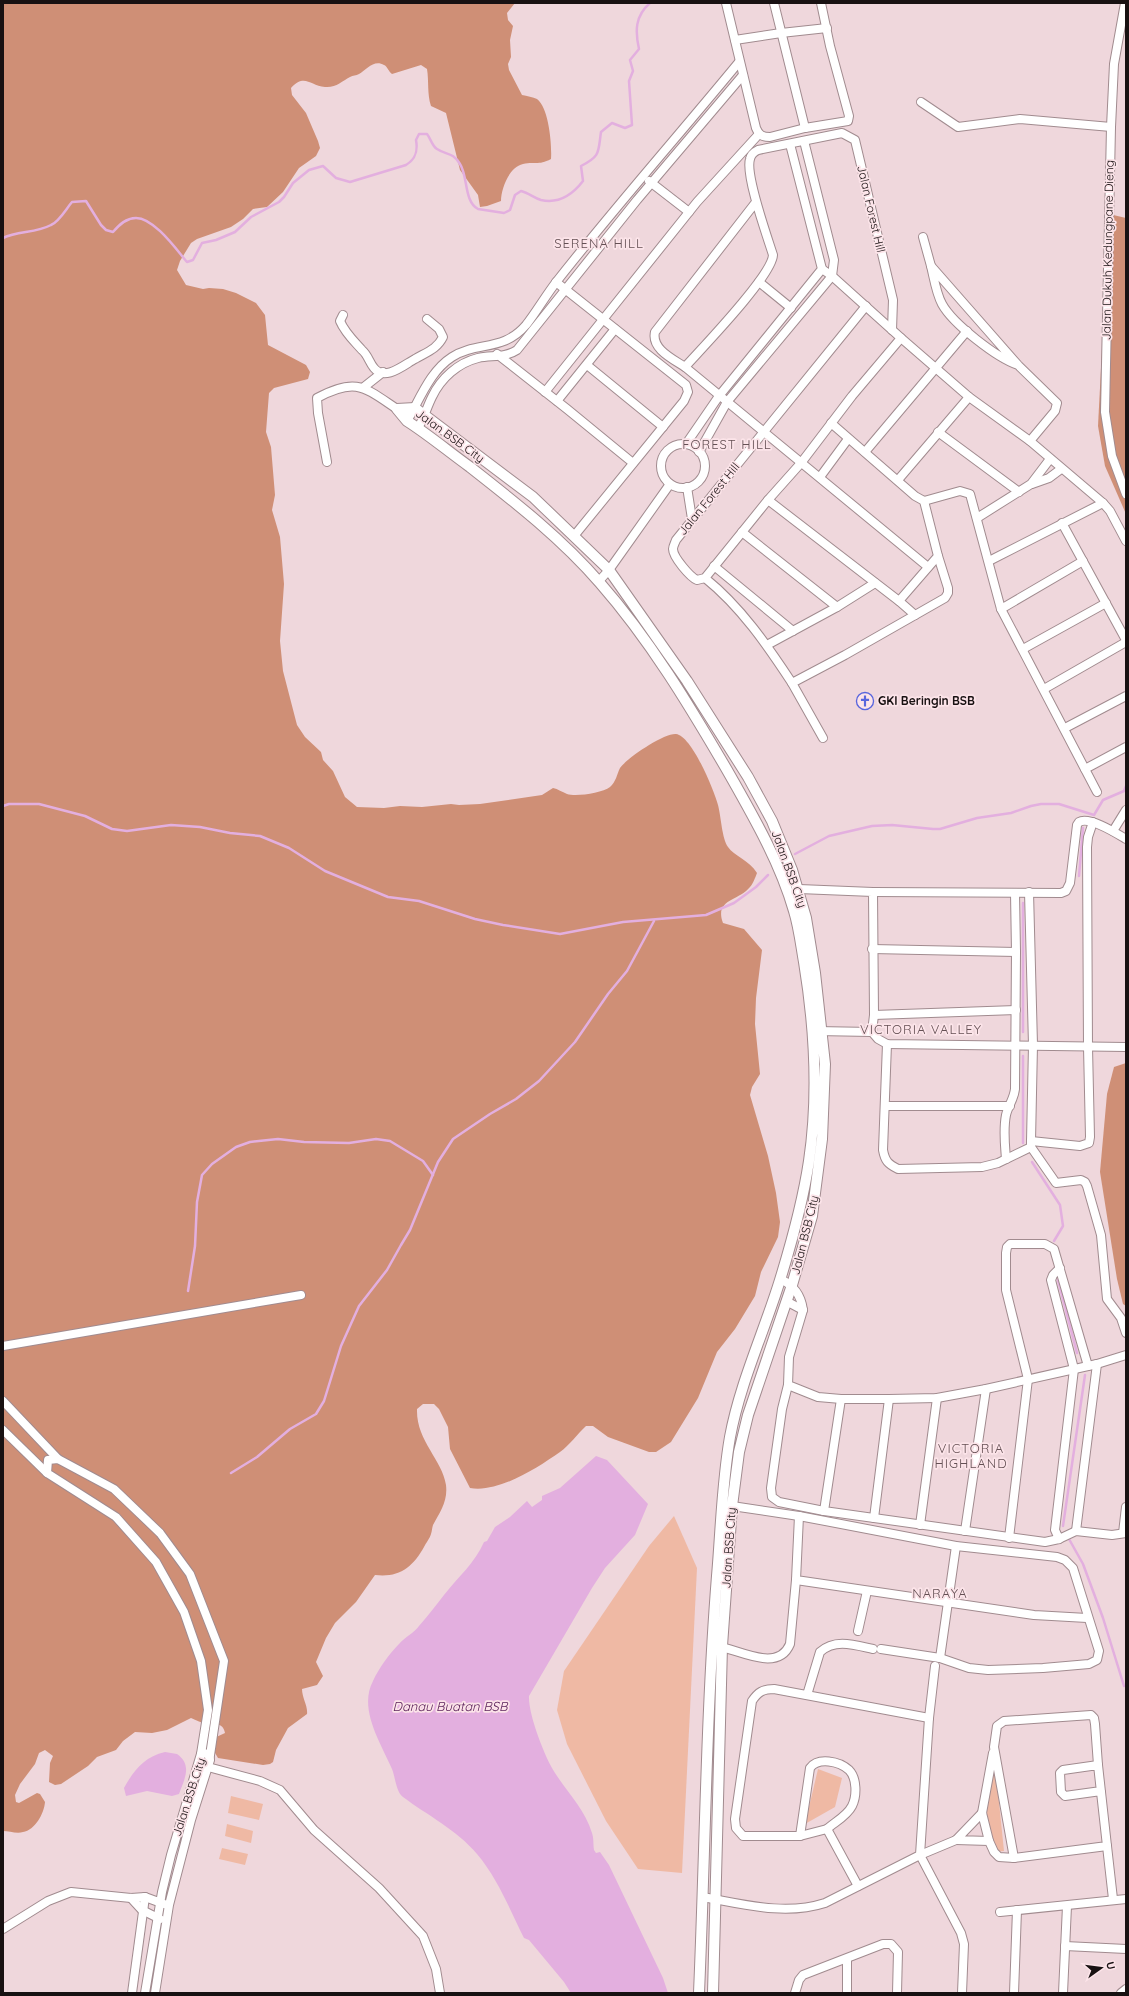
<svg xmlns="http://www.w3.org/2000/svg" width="1129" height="1996" viewBox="0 0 1129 1996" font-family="Quicksand,sans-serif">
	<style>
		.green { fill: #efb9a4 }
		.forest { fill: #cf8f76 }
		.water { fill: #e3afdf }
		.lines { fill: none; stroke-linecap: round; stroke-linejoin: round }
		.stream { stroke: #e3afdf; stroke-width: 2.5 }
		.minor-casing { stroke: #a18b8f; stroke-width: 10 }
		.tertiary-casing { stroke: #a18b8f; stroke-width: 12 }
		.minor { stroke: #fff; stroke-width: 8 }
		.tertiary { stroke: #fff; stroke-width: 10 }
		.labels { text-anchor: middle; stroke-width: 3.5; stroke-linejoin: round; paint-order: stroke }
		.street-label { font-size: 12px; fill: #181112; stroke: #fce4e9 }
		.poi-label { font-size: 12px; font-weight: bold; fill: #181112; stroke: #fce4e9; text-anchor: start }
		.neighbourhood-label { font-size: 13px; letter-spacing: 1px; fill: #645054; stroke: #fce4e9 }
		.water-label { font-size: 13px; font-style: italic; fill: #591e58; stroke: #fce4e9 }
	</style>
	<rect width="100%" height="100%" fill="#efd7dc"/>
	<g class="green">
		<path d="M 674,1516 L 697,1568 L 682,1873 L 638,1869 L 606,1821 L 567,1744 L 557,1710 L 564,1671 L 649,1546 Z"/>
		<path d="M 818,1769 L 842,1778 L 835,1807 L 805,1824 Z"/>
		<path d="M 996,1773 L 1004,1851 L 995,1852 C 984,1824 986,1808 989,1779 Z"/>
		<path d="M 231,1796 L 263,1804 L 259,1820 L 228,1813 Z"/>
		<path d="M 227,1824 L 253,1831 L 251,1843 L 225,1836 Z"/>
		<path d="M 222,1848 L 248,1854 L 245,1865 L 219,1859 Z"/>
	</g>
	<g class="forest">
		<path d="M 3,3 L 515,3 L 507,13 L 508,20 L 513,26 L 510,40 L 511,57 L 508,64 L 509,70 L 522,95 C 527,96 533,97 537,99 C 549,108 552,145 551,159 C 538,166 534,161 523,164 C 509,167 501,189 501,201 L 487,206 L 480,207 L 478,195 L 460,170 L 446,113 L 431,106 C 427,94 429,81 427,69 L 421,65 L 392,74 C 389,72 387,66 384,65 C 374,59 366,70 359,74 C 356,76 353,75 350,77 C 342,81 336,88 325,87 C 310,86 305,73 291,88 L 292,95 L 306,113 L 318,141 L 320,148 L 316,156 L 299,168 L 283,192 L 267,207 L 253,209 L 243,219 L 231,227 L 197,239 L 191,243 L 180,261 L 177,270 L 186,285 L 203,289 L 209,288 L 223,289 L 236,293 L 256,303 L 265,315 L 268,345 L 306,365 L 310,372 L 308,379 L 274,388 L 269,393 L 266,432 L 271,447 L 275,495 L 272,510 L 280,537 L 284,584 L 280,641 L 283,671 L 297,725 L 305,737 L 321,752 L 323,760 L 333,771 L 345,797 L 357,807 L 384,808 L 400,806 L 422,807 L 451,804 L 459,805 L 480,804 L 542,795 L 553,788 C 558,789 562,792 567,794 C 576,797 602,793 610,787 C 616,782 617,774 620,768 C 627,758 664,733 676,734 C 692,736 714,790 718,805 C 721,816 722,839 728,847 C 734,856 749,860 757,873 C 755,878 753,884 750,887 C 739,901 714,899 723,923 L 744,929 L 762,950 L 756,998 L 755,1024 L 760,1074 L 752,1087 L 750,1095 L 768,1156 L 776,1193 L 780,1222 L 778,1237 L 761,1272 L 755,1296 L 735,1329 L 717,1352 L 698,1398 L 671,1442 L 656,1452 L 649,1452 L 608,1437 L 593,1426 L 586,1426 C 577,1434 570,1445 560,1452 C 537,1468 499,1493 470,1488 L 450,1449 L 448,1427 L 439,1409 L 434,1404 L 423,1404 L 417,1409 C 416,1441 442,1459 446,1485 C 448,1501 440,1512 433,1525 C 432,1528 432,1531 431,1534 C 430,1538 426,1543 424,1547 C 413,1567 399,1578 375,1575 L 356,1602 L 335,1623 L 326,1638 L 316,1662 L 323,1676 L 317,1685 L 302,1689 C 302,1698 308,1706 307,1714 L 288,1728 L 276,1750 L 273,1762 L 270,1764 L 263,1765 L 218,1758 L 211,1746 L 212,1739 L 225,1733 C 223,1722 215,1725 207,1724 C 202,1723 196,1720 191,1718 L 167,1730 L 152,1733 L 135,1732 L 123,1741 L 116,1750 L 97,1757 L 88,1766 L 61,1784 L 55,1785 L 49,1782 L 50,1763 L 53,1756 L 45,1750 L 39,1753 L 35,1764 L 20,1784 L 15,1795 L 16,1802 L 19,1803 L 37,1793 L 40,1794 L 45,1802 C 44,1814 35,1830 23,1832 C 17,1834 9,1831 3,1831 Z"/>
		<path d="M 1109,214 L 1126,218 L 1126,514 L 1105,466 L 1098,426 Z"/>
		<path d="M 1126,1063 L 1126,1306 L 1123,1304 L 1117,1279 L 1100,1172 L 1107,1094 L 1114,1067 Z"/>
	</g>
	<g class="water">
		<path d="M 596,1456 L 607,1460 L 648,1504 L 635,1535 L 605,1568 L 592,1588 L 529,1696 C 528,1714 545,1758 555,1773 C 568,1793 585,1810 592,1833 C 594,1839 593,1843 594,1850 L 596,1853 L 600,1852 L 609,1865 L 663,1978 L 668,1993 L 571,1993 L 564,1982 L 529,1940 L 524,1938 C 509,1908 498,1879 477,1854 C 457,1830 427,1815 403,1797 C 396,1792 395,1776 392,1769 C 381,1743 358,1709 373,1681 C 379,1668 389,1654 399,1644 C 405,1637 414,1633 419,1626 C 428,1616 436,1605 444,1595 C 458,1577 475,1563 484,1542 L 487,1541 L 495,1527 L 510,1517 L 527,1501 L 532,1507 L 542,1500 L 542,1496 L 560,1488 Z"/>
		<path d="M 165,1752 L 177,1754 C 193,1765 184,1780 179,1794 L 172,1796 L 147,1791 L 126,1796 L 124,1788 C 134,1770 144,1757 165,1752 Z"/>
	</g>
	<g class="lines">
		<g class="stream">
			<path d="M 3,238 C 18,231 36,233 51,225 C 59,222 66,209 72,202 L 86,201 L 101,225 L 106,230 L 113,232 C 119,225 126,218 136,218 C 154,218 176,249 187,262 L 193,260 L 202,243 L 216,240 L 235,232 L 251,217 L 279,202 L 284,197 L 293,183 L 309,170 L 323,166 L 336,178 L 350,182 L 406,165 C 416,159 418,151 416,140 L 419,134 L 427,134 C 431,139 432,146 437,149 C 446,155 453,152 460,164 C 468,176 464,202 478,209 L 504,213 L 510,210 L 515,195 L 521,191 C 529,193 534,198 541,200 C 559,204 573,194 583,181 L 581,166 C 601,156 598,152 601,132 L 612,123 L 625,128 L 632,125 L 629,81 L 633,71 L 630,60 L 639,49 C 635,31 635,16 650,3"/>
			<path d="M 3,806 L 9,804 L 39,804 L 85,816 L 112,829 L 127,831 L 171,825 L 200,827 L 230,833 L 260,836 L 289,848 L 325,871 L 388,897 L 419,901 L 475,919 L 503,925 L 560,934 L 623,922 L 706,915 L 734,903 L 756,887 L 768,875"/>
			<path d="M 795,854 L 829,836 L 872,826 L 892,825 L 933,829 L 940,829 L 977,818 L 1011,813 L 1031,806 L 1041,804 L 1059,804 L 1094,815 L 1103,800 L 1124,791 L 1126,786"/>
			<path d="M 1079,876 L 1083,828"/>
			<path d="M 1023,903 L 1023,1032"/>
			<path d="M 1023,1143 L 1023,1056"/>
			<path d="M 1032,1162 L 1060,1205 L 1063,1226 L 1054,1241"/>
			<path d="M 1058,1280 L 1077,1353"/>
			<path d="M 188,1291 L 195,1246 L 197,1202 L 202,1175 L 212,1164 L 236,1147 L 250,1142 L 278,1139 L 304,1142 L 349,1143 L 376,1139 L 390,1141 L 423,1161 L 433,1175"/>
			<path d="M 231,1473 L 257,1457 L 290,1429 L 316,1414 L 324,1401 L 341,1346 L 359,1306 L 387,1270 L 401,1245 L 410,1230 L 438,1162 L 453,1139 L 490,1114 L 516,1099 L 539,1081 L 575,1042 L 608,994 L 627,971 L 654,921"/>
			<path d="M 1063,1526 L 1085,1375"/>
			<path d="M 1069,1539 L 1083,1564 L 1103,1618 L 1124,1686"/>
		</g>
		<g class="minor-casing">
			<g id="minor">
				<path d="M 726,3 L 756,128 C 759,135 762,137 770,137 L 805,128 L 848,121 L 849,116 L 830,46 L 821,3"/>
				<path d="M 774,3 L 805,128"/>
				<path d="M 1125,3 L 1114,64 L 1111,127 L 1105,412 L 1112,456 L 1126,494"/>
				<path d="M 735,40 L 781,33 L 827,28"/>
				<path d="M 921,102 L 958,127 L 1020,119 L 1111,127"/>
				<path d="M 649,181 L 689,212"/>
				<path d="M 756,202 L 655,332 C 651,349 673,359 685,367 C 702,348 772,276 773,255 C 767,236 745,175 750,159 C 751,154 754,152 758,150 L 842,133 L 855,140 L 893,300 L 892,330"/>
				<path d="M 923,237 L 931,266"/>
				<path d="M 822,269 L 832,276 L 901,338 L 852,396 L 801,463 L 768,500 L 899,601 L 915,615"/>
				<path d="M 556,282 L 686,385 L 688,392 L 684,401 L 574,536"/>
				<path d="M 759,282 L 791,308"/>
				<path d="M 343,315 L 340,321 C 345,333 354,341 362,350 C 368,355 369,362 374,368 C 385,382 405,364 415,359 C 427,352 437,349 443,337 L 439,329 L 427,319"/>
				<path d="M 901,338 L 969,397 L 1030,441 L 1103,503 L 1110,511 L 1126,541"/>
				<path d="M 497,354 L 567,409 L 633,463"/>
				<path d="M 587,365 L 663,427"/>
				<path d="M 1018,365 C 997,358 953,324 942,304 C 936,293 934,278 931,266 L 1018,365 L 1057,403 L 1055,411 L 1030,441"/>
				<path d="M 685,367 L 928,567"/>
				<path d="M 364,387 L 383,372"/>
				<path d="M 545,392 L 697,202 L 759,134"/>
				<path d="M 557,401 L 615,329"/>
				<path d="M 407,421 C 420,399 430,371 452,357 C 477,341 503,352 526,325 C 537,311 546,295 557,281 C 616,206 679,135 739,62"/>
				<path d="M 831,423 L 915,496 L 924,501 L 938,556 L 899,601"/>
				<path d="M 418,428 C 424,418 427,407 432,397 C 441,378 458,363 478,358 C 491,355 505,358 517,350 L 637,200 L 743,75"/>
				<path d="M 938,432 L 1019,492"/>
				<path d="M 686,444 L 719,396 L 822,269 L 790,144"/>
				<circle cx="683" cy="466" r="22"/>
				<path d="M 699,452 L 727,402 L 832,276 L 834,260 L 804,141"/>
				<path d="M 865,452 L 967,331"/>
				<path d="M 327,462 L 318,413 L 317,398 C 356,377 364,387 397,409"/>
				<path d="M 820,477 L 848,439"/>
				<path d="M 898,480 L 969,397"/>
				<path d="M 1032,484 L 1049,478 L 1061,469"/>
				<path d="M 687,487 L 692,519"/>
				<path d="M 768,500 L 705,578 L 697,580 C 690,577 673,557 673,549 C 673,546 675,543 676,540 L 866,306"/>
				<path d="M 924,501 L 960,491 L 970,494 L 1001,609 L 1097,792"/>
				<path d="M 977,518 L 1031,484 L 1050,459"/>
				<path d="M 1062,523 L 1126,640"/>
				<path d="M 742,532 L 837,607"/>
				<path d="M 989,561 L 1103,503"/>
				<path d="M 714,566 L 793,631"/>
				<path d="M 705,578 C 741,607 767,645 792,683"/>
				<path d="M 599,581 L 609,570 L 670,484"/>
				<path d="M 1001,609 L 1083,561"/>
				<path d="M 767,645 L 837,607 L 875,583"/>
				<path d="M 1023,649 L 1106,603"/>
				<path d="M 1044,689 L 1126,642"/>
				<path d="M 1065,728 L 1126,696"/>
				<path d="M 823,738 L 792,683 L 845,655 L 945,598 L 948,593 L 948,588 L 938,556"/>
				<path d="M 1085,769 L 1126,747"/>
				<path d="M 1113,831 L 1126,810"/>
				<path d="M 799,889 L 873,892 L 874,1015 L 872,1032"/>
				<path d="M 873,892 L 1061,893 L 1066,891 L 1070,883 L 1077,825 L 1079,822 C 1089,816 1116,833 1126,839"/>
				<path d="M 1029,892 L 1033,1045 L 1031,1141"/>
				<path d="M 872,949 L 1016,952"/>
				<path d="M 874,1015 L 1016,1010"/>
				<path d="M 816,1031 L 872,1032 L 878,1039 L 887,1044 L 1126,1047"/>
				<path d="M 887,1044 L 883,1150 C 885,1161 888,1164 898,1169 L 982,1167 L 998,1163 L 1031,1147 L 1031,1141 L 1080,1146 L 1089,1143 L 1090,1137 L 1088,1047 L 1087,847 L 1088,837 L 1093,822"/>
				<path d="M 886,1106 L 1010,1106"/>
				<path d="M 1031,1147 L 1056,1183 L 1081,1180 L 1085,1182 L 1087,1186 L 1101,1235 L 1107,1299 L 1121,1318 L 1126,1333"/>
				<path d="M 1006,1159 C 1005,1145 1003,1130 1006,1115 C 1008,1106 1014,1099 1015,1089 L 1016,952 L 1015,893"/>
				<path d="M 1060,1268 L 1053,1275 L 1051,1280 L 1074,1369 L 1055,1530 L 1059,1539 L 1076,1531 L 1112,1535 L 1126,1533"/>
				<path d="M 780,1279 C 794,1285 801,1295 803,1310 L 789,1357 L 788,1385 L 818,1397 L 841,1399 L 889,1399 L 937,1398 L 986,1389 L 1097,1364 L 1126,1355"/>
				<path d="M 786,1301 L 803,1310"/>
				<path d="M 3,1346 L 301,1295"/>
				<path d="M 788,1385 L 782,1409 L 771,1488 L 772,1497 L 779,1502 L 824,1511"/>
				<path d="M 841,1399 L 824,1511 L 1045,1542 L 1059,1539"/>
				<path d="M 3,1401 L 58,1459"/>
				<path d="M 3,1430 L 47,1473"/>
				<path d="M 732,1506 L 799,1516 L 956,1546 L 1057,1557 L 1065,1560 L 1073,1568 L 1099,1651 L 1097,1660 L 1089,1664 L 1043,1668 L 988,1670 L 969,1668 L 940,1658 L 881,1649"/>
				<path d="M 799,1516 L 796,1580 L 1034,1615 L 1087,1618"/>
				<path d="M 874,1518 L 889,1399"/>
				<path d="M 920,1525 L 937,1398"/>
				<path d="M 965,1531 L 986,1389"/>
				<path d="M 1076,1531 L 1097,1364"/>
				<path d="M 1123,1533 L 1126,1507"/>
				<path d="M 1009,1538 L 1028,1379 L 1006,1290 L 1006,1253 L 1007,1247 L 1010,1244 L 1045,1244 L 1054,1249 L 1088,1366"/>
				<path d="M 858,1631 L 867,1591"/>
				<path d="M 717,1646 C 740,1650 778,1673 790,1644 L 796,1580"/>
				<path d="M 940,1658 L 956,1546"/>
				<path d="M 807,1695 L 820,1652 C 835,1638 855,1645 873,1649"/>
				<path d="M 201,1754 L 208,1710 L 201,1661 L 184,1612 L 156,1562 L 116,1517 L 47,1473 L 48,1460 L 58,1459 L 114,1489 L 160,1533 L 190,1574 L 224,1661 L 209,1762"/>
				<path d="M 208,1767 L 260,1781 L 280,1790 L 314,1830 L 379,1888 L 423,1936 L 436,1969 L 440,1993"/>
				<path d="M 982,1813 L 956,1840 L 989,1841 L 994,1852 L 999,1857 L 1014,1858 L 1107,1846 L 1098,1765 L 1063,1770 L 1060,1773 L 1061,1792 L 1065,1796 L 1101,1791"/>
				<path d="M 800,1836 L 827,1829"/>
				<path d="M 956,1840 L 920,1855 L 961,1933 L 964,1944 L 962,1993"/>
				<path d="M 989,1841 L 982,1813 L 993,1753"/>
				<path d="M 1107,1846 L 1113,1899"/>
				<path d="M 1014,1858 L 994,1747 L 997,1726 L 1004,1721 L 1091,1715 L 1094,1718 L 1095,1724 L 1098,1765"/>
				<path d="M 858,1886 L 827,1829 C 835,1822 847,1816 852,1806 C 857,1796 857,1778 849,1770 C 839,1761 818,1757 810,1768 L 800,1836 L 743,1836 L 736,1828 L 735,1819 L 752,1701 C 758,1692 763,1689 774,1689 L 929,1718"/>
				<path d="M 703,1897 C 743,1904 785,1916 825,1903 L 920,1855 L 929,1718 L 935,1666"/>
				<path d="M 131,1898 L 142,1910 L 160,1919"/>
				<path d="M 1000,1912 L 1126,1899"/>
				<path d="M 3,1929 L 48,1901 L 71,1892 L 131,1898 L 145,1897 L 164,1904"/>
				<path d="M 1065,1946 L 1126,1949"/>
				<path d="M 132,1993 L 145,1897"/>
				<path d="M 145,1993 L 162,1892 L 171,1855 L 201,1754 L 204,1753 L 209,1755 L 210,1760 L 191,1820 L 169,1905 L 155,1993"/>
				<path d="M 795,1993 L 799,1980 L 803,1975 L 883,1944 L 891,1944 L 898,1952 L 897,1993"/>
				<path d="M 847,1993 L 847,1959"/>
				<path d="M 1014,1993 L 1017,1910"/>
				<path d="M 1063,1993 L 1067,1906"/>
				<path d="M 1121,1993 L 1126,1989"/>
			</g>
		</g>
		<g class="tertiary-casing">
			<path id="tertiary" d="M 699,1993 C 705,1854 706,1714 717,1576 C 721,1530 722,1482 730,1437 C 740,1383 764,1332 780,1280 C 792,1241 803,1201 809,1161 C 819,1094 815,1029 804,962 C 801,945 799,927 794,911 C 780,862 752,814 727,770 C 689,705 650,640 600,583 C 562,539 516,503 470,467 C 449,452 429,435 407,421 L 397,409 L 415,408 L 533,497 L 609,570 L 687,681 L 748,777 L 772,821 L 792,870 L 806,918 L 815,973 L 825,1064 L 822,1139 L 812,1216 L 792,1285 L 748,1415 L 739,1452 L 732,1506 L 722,1646 L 713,1993"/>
		</g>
		<use href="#minor" class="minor"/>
		<use href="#tertiary" class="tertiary"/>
	</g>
	<defs>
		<g id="church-ring" transform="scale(0.9)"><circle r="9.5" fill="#fce4e9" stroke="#5966dd" stroke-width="1.5"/><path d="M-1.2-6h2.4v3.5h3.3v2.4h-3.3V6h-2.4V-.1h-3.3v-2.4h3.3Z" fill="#5966dd"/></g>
	</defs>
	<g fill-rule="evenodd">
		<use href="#church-ring" x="865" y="701"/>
	</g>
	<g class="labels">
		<g class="street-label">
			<text transform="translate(871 209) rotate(77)" y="4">Jalan Forest Hill</text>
			<text transform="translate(1108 250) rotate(-89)" y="4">Jalan Dukuh Kedungpane Dieng</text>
			<text transform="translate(450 436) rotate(36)" y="4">Jalan BSB City</text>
			<text transform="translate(709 499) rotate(-51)" y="4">Jalan Forest Hill</text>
			<text transform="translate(789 869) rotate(70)" y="4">Jalan BSB City</text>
			<text transform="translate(805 1235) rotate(-76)" y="4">Jalan BSB City</text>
			<text transform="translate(729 1548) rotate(-86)" y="4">Jalan BSB City</text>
			<text transform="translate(189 1797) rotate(-72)" y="4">Jalan BSB City</text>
		</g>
		<g class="poi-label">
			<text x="878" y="705">GKI Beringin BSB</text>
		</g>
		<g class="neighbourhood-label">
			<text x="599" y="248">SERENA HILL</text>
			<text x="727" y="449">FOREST HILL</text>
			<text x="921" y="1034">VICTORIA VALLEY</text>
			<text x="971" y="1453">VICTORIA<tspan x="971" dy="15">HIGHLAND</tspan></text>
			<text x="940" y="1598">NARAYA</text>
		</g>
		<g class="water-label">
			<text x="450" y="1711">Danau Buatan BSB</text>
		</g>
	</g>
	<rect width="1129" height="1996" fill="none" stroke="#181112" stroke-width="8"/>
	<g transform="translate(1101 1968) rotate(76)" stroke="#fce4e9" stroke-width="3" paint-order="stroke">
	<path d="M0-3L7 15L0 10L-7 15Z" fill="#181112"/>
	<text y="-6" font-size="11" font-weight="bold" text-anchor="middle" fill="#181112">U</text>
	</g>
</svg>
